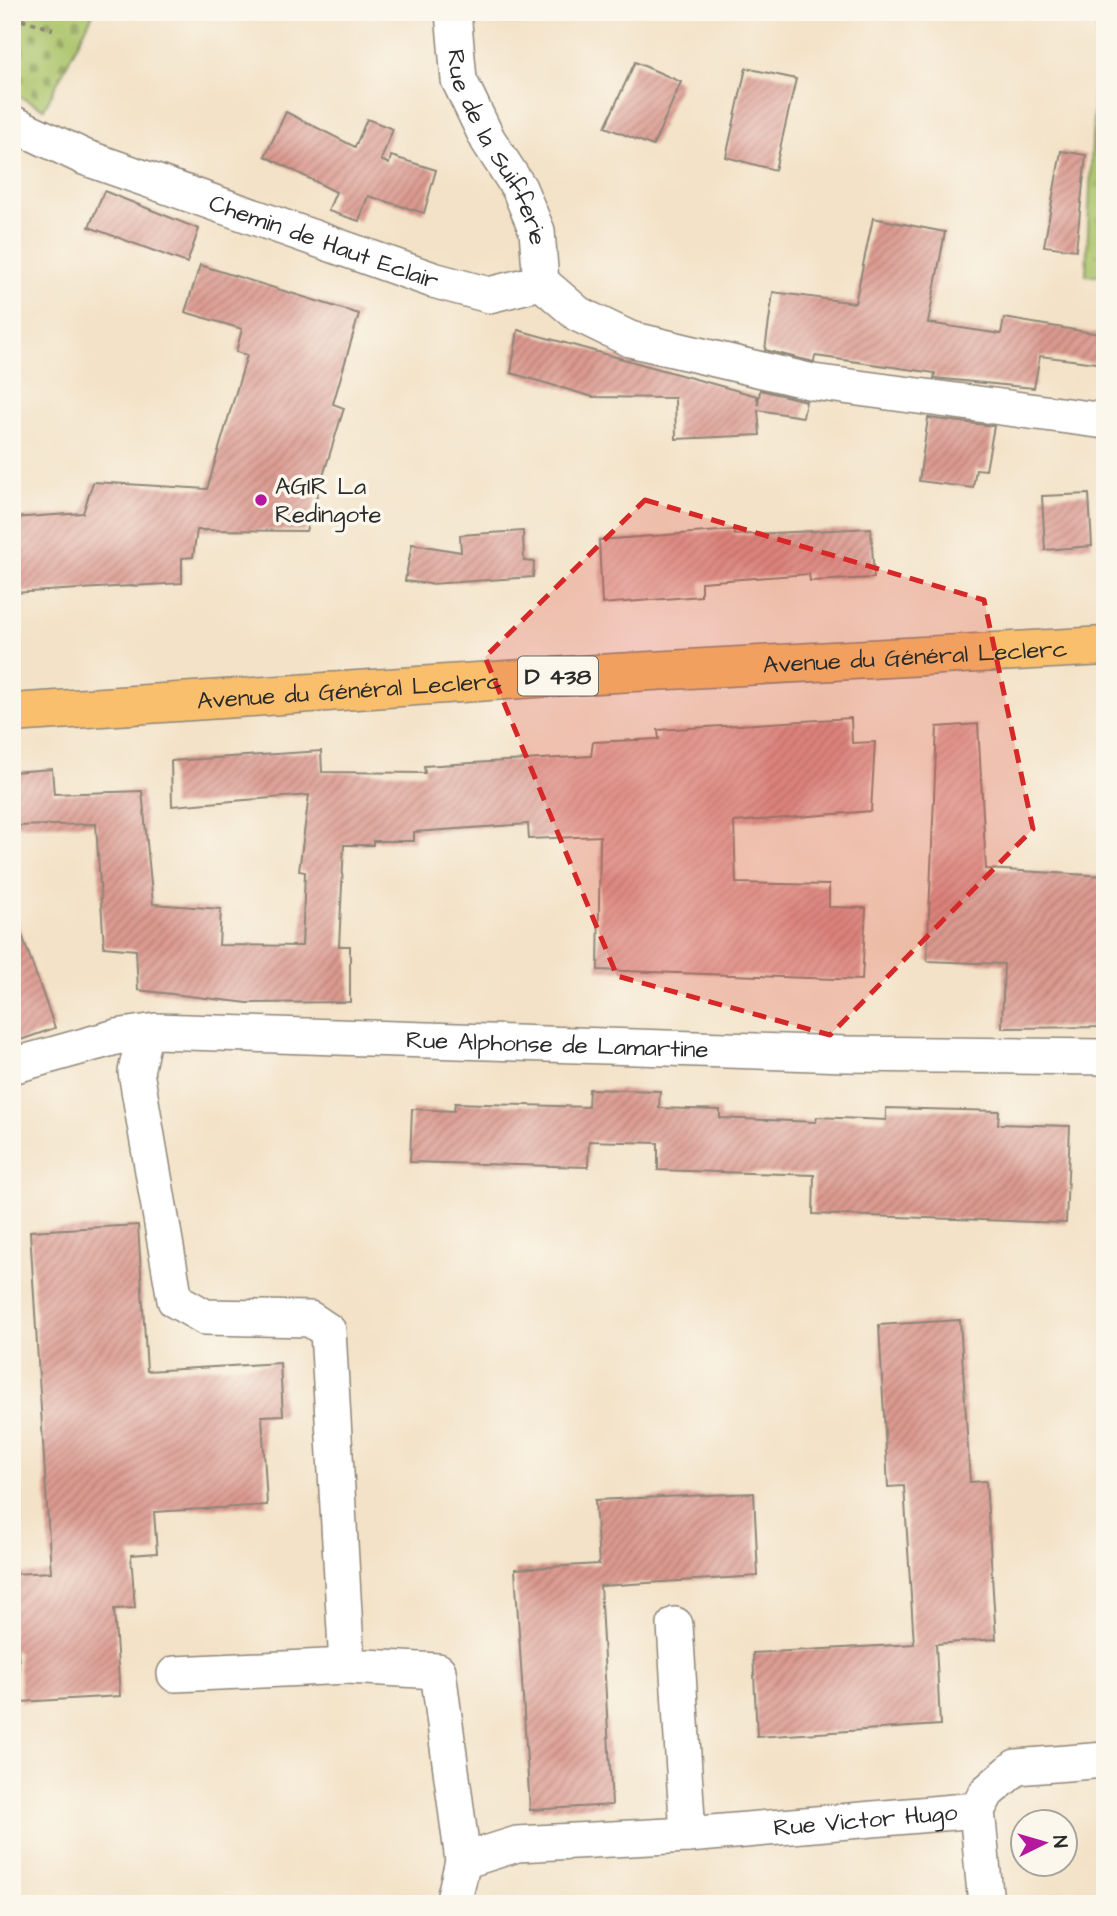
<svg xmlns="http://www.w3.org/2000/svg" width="1117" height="1916" viewBox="0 0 1117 1916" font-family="'Architects Daughter',sans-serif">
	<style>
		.grass { fill: url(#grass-tufts); stroke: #6b784a; stroke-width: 2 }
		.cemetery { fill: url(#cemetery-stones); stroke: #6b784a; stroke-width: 2 }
		.building { fill: url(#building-hatch) }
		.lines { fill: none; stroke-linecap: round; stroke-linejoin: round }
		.minor-casing { stroke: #8f8679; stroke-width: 38 }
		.primary-casing { stroke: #8f8679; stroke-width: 41 }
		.path { stroke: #8f8679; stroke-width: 4.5; stroke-dasharray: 5 5; stroke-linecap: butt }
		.minor { stroke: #fff; stroke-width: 35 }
		.primary { stroke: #f9bf6d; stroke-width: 38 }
		.marked { fill: #d62828; fill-opacity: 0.2; stroke: #d62828; stroke-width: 5; stroke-dasharray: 14 9; stroke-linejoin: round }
		.poi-dot { fill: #b5179e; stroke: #fbf7ec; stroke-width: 2.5 }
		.labels { text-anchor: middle; stroke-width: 7; stroke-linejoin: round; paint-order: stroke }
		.shield { fill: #fbf7ec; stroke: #696865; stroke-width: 2 }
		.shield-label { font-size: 23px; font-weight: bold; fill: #2b2b2b }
		.street-label { font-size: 24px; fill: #2b2b2b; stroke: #fbf7ec }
		.poi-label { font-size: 24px; fill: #2b2b2b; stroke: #fbf7ec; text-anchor: start }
	</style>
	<defs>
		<pattern id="grass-tufts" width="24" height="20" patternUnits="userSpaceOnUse" patternTransform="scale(1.75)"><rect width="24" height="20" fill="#abc46a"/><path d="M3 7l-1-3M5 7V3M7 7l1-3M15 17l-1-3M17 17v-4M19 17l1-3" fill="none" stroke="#8b9f57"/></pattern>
		<pattern id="cemetery-stones" width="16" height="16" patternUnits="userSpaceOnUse" patternTransform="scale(1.75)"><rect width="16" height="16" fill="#abc46a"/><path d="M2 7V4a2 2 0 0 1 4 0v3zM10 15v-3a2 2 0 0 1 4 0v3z" fill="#8b9f57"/></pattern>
		<pattern id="building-hatch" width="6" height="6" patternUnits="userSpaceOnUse" patternTransform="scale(1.75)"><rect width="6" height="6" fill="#dc9a90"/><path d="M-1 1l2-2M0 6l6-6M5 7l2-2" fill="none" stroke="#b37e76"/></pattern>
	</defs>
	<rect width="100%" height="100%" fill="#fbf7ec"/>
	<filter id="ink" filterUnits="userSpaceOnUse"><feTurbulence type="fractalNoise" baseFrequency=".0143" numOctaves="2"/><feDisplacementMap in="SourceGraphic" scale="14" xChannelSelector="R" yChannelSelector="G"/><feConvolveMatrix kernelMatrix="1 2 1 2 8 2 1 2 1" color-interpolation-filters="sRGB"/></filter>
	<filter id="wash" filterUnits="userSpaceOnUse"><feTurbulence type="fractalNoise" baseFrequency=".00686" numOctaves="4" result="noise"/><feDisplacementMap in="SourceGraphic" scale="28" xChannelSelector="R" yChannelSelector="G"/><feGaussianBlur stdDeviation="1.57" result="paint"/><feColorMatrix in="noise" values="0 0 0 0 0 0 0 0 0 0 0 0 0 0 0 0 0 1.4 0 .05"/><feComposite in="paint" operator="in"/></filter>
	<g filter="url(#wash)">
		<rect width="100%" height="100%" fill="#f3e2c7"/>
		<path class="grass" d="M 1098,12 L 1105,12 L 1105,276 L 1086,275 Z"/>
		<path class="cemetery" d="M 12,12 L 94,12 L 44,109 L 12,93 Z"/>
		<g id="blocks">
			<g class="building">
				<path d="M 635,62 L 681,82 L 653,146 L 605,127 Z"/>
				<path d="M 746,68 L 796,79 L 775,170 L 726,157 Z"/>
				<path d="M 286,112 L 355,147 L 367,119 L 393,129 L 381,160 L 389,164 L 391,156 L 436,170 L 424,213 L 368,196 L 359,221 L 328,211 L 336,192 L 265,156 Z"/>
				<path d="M 1061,151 L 1086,155 L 1076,250 L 1044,246 Z"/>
				<path d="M 104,191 L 199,229 L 187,263 L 89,227 Z"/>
				<path d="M 873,218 L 945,232 L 928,323 L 1001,334 L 1004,318 L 1105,335 L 1105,364 L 1040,356 L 1034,388 L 934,378 L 935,373 L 815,356 L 814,362 L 765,350 L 773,292 L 855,303 Z"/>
				<path d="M 200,265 L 359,314 L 333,404 L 344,408 L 306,531 L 197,530 L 193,557 L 182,558 L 182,583 L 12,593 L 12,518 L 83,513 L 93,482 L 207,489 L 247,355 L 236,352 L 242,329 L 185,312 Z"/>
				<path d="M 518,330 L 757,396 L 758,405 L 760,390 L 806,401 L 803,417 L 758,410 L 760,435 L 676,439 L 675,398 L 593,397 L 511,373 Z"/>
				<path d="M 928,418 L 994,426 L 986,470 L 976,469 L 973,488 L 919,481 Z"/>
				<path d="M 1089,494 L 1092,546 L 1045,550 L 1042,496 Z"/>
				<path d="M 871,528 L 874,578 L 810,581 L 809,574 L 701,582 L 701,596 L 602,604 L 599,540 L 733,530 L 735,535 Z"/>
				<path d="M 523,531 L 524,561 L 534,562 L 533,577 L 430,584 L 405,581 L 412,544 L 461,552 L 460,535 Z"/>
				<path d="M 851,718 L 852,743 L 875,742 L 871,811 L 734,822 L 736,883 L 829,885 L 829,907 L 866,908 L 862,980 L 598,970 L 600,836 L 529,839 L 528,824 L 414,832 L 414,841 L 373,841 L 373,845 L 344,845 L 339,946 L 350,946 L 350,1002 L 248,1003 L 138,990 L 136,950 L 104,947 L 96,824 L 12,826 L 12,772 L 52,769 L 54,794 L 142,791 L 153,904 L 221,909 L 219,945 L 302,946 L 305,872 L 299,871 L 309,795 L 172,806 L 171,761 L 321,751 L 322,772 L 425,773 L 424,766 L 591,756 L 593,742 L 659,739 L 658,730 Z"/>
				<path d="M 978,724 L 986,869 L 1105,876 L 1105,1027 L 1002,1028 L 1004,964 L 927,961 L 937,727 Z"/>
				<path d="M 17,921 L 55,1028 L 12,1043 L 12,922 Z"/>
				<path d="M 589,1089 L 660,1091 L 659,1108 L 720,1110 L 720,1118 L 816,1122 L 817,1117 L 886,1120 L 886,1108 L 999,1111 L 998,1124 L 1070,1126 L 1066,1223 L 813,1214 L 814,1175 L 658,1170 L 658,1143 L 589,1141 L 588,1167 L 410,1162 L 412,1109 L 454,1111 L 455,1103 L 588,1107 Z"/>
				<path d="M 138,1225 L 147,1371 L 280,1363 L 283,1415 L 262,1416 L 267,1505 L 154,1512 L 157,1553 L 131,1555 L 135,1608 L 114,1609 L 120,1696 L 21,1702 L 18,1651 L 12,1652 L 12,1574 L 51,1572 L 30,1231 Z"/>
				<path d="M 960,1320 L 970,1482 L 986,1481 L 996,1639 L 936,1644 L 940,1725 L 757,1737 L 753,1653 L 914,1644 L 904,1486 L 888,1487 L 879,1325 Z"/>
				<path d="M 754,1493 L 758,1576 L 600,1586 L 612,1805 L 530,1810 L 515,1569 L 599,1564 L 595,1500 Z"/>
			</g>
		</g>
	</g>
	<g filter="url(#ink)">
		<use href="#blocks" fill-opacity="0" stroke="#8f8679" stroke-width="2"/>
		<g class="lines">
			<g class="minor-casing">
				<g id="minor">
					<path id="s1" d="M 453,12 L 459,80 L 488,140 L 519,188 L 537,231 L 541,282"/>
					<path id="s2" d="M 12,123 L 84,157 L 433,280 L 489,295 L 541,282 L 578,314 L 630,339 L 813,382 L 1105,421"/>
					<path d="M 144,1035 L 136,1072 L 175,1300 L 205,1317 L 310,1319 L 328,1331 L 347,1666 L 438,1671 L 463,1861"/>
					<path id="s3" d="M 12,1066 L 116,1037 L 156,1031 L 846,1054 L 1105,1057"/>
					<path d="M 675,1625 L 688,1835"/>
					<path d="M 175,1674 L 347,1666"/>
					<path d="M 977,1810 L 986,1904"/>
					<path id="s4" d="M 453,1904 L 463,1861 L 517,1844 L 688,1835 L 977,1810 L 987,1792 L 1016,1767 L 1105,1760"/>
				</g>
			</g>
			<g class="primary-casing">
				<g id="primary">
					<path id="s5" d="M 12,713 L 597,674 L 1105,646"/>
				</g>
			</g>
			<path class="path" d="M 12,17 L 53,29"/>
			<use href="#minor" class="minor"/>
			<use href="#primary" class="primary"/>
		</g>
	</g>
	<path class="marked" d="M 645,500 L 984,600 L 1033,829 L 830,1035 L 617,976 L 485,657 Z"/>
	<circle class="poi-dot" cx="261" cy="500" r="7"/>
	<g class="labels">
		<rect class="shield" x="518" y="656.5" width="80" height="39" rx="5"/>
		<g class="shield-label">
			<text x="558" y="684">D 438</text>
		</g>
		<g class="street-label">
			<text dy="8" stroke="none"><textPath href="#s1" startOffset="145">Rue de la Suifferie</textPath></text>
			<text dy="8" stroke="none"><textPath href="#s2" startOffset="334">Chemin de Haut Eclair</textPath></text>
			<text dy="8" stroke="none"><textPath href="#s5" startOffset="905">Avenue du Général Leclerc</textPath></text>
			<text dy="8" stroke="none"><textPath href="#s5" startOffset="338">Avenue du Général Leclerc</textPath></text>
			<text dy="8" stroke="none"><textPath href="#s3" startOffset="550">Rue Alphonse de Lamartine</textPath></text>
			<text dy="8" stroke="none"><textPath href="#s4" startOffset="450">Rue Victor Hugo</textPath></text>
		</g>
		<g class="poi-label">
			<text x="275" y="494">AGIR La<tspan x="275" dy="28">Redingote</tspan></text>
		</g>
	</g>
	<rect width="1117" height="1916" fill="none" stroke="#fbf7ec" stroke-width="42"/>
	<g transform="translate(1044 1843) rotate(85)"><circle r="33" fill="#fbf7ec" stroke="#a8a59f" stroke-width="2"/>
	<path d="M0-5L12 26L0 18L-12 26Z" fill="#b5179e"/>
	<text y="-10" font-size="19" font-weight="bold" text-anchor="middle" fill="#2b2b2b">N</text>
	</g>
</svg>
